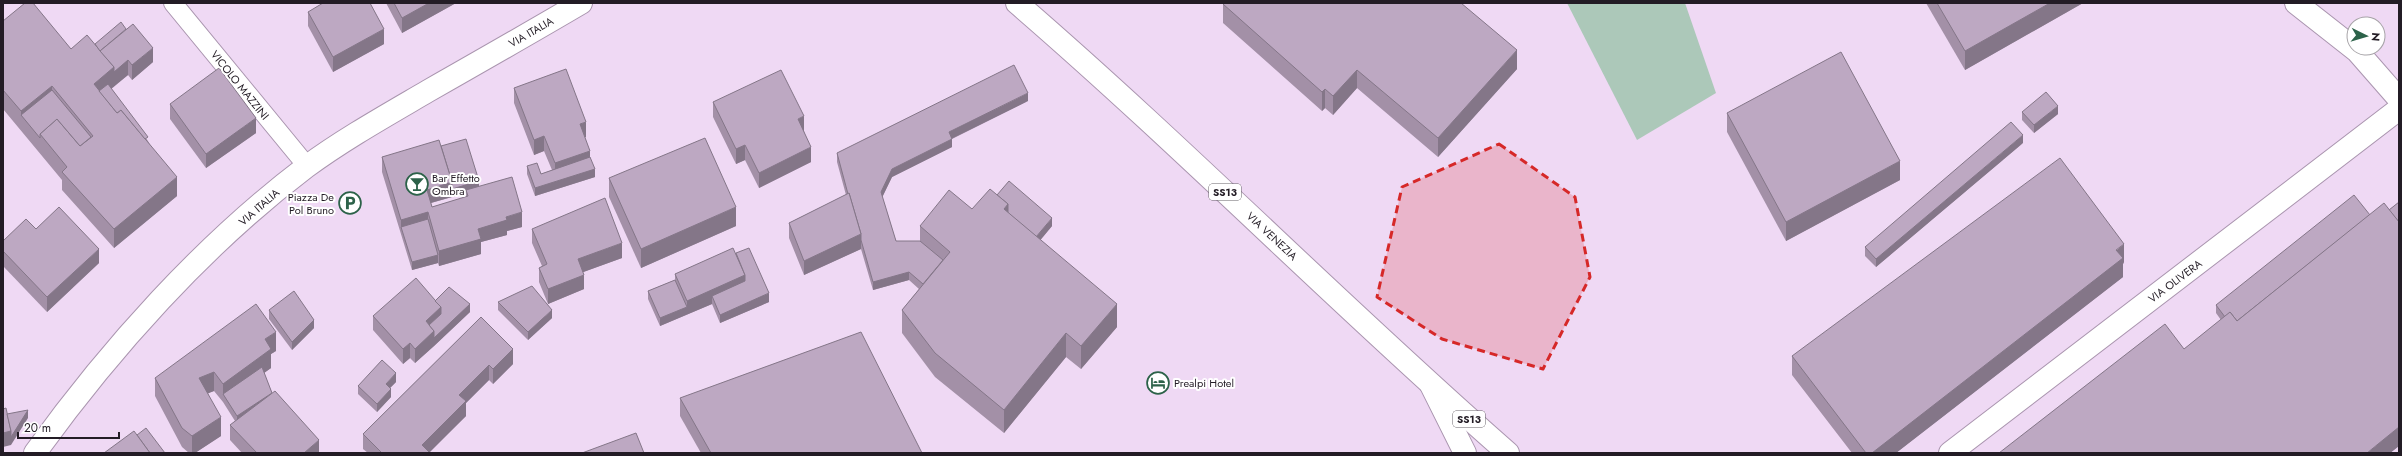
<svg xmlns="http://www.w3.org/2000/svg" width="2402" height="456" viewBox="0 0 2402 456" font-family="Jost,sans-serif">
	<style>
		.green { fill: #acc8b9 }
		.lines { fill: none; stroke-linecap: round; stroke-linejoin: round }
		.lane-casing { stroke: #aa95af; stroke-width: 20 }
		.street-casing { stroke: #aa95af; stroke-width: 24 }
		.secondary-casing { stroke: #aa95af; stroke-width: 24 }
		.primary-casing { stroke: #aa95af; stroke-width: 24 }
		.lane { stroke: #fff; stroke-width: 18 }
		.street { stroke: #fff; stroke-width: 22 }
		.secondary { stroke: #fff; stroke-width: 22 }
		.primary { stroke: #fff; stroke-width: 22 }
		.wall { fill: #a390a7; fill-rule: evenodd }
		.shaded-wall { fill: #847688 }
		.building { fill: #bda8c2; stroke: #847688 }
		.marked { fill: #d62828; fill-opacity: 0.2; stroke: #d62828; stroke-width: 3; stroke-dasharray: 8 5; stroke-linejoin: round }
		.labels { text-anchor: middle; stroke-width: 4; stroke-linejoin: round; paint-order: stroke }
		.shield { fill: #fff; stroke: #656066; stroke-width: 1 }
		.shield-label { font-size: 10px; font-weight: bold; fill: #231c25 }
		.street-label { font-size: 11px; fill: #231c25; stroke: #fff }
		.poi-label { font-size: 11px; fill: #231c25; stroke: #fff; text-anchor: start }
	</style>
	<rect width="100%" height="100%" fill="#efd9f4"/>
	<path class="green" d="M 1567,3 L 1685,3 L 1716,93 L 1637,140 Z"/>
	<g class="lines">
		<g class="lane-casing">
			<path id="lane" d="M 173,3 L 307,166"/>
		</g>
		<g class="street-casing">
			<g id="street">
				<path d="M 2296,3 L 2357,51 L 2399,99"/>
				<path d="M 1950,453 L 2399,109"/>
			</g>
		</g>
		<g class="secondary-casing">
			<g id="secondary">
				<path d="M 1431,385 L 1465,453"/>
				<path d="M 35,453 C 110,349 203,245 306,167 C 344,139 387,115 428,91 C 479,62 530,33 581,3"/>
			</g>
		</g>
		<g class="primary-casing">
			<path id="primary" d="M 1017,3 C 1185,148 1341,307 1508,453"/>
		</g>
		<use href="#lane" class="lane"/>
		<use href="#street" class="street"/>
		<use href="#secondary" class="secondary"/>
		<use href="#primary" class="primary"/>
	</g>
	<g class="wall">
		<path d="M 386,3 L 456,3 L 402,33 Z"/>
		<path d="M 1926,3 L 2083,3 L 1965,70 Z"/>
		<path d="M 1223,4 L 1517,69 L 1438,157 L 1357,88 L 1333,115 L 1325,108 L 1322,111 L 1223,23 Z"/>
		<path d="M 308,12 L 384,44 L 333,72 L 308,26 Z"/>
		<path d="M 3,21 L 71,49 L 95,44 L 153,62 L 132,80 L 128,75 L 111,88 L 148,141 L 177,196 L 114,248 L 62,190 L 62,180 L 3,109 Z"/>
		<path d="M 514,88 L 586,137 L 585,137 L 595,177 L 535,196 L 527,174 L 527,166 L 541,174 L 552,170 L 544,151 L 534,155 L 514,103 Z"/>
		<path d="M 1028,101 L 952,139 L 952,147 L 892,177 L 882,197 L 896,241 L 920,241 L 920,226 L 972,209 L 997,195 L 1052,226 L 1040,240 L 1117,327 L 1081,369 L 1066,357 L 1004,433 L 935,377 L 902,333 L 902,310 L 919,289 L 909,280 L 873,290 L 861,249 L 804,275 L 789,238 L 789,223 L 846,195 L 837,162 L 837,153 Z"/>
		<path d="M 713,102 L 804,131 L 811,162 L 759,188 L 745,160 L 736,164 L 713,117 Z"/>
		<path d="M 170,104 L 256,133 L 206,168 L 170,119 Z"/>
		<path d="M 2022,112 L 2058,114 L 2034,133 L 2022,120 Z"/>
		<path d="M 1727,113 L 1900,180 L 1786,241 L 1727,132 Z"/>
		<path d="M 2023,143 L 1876,267 L 1865,256 L 1865,247 Z"/>
		<path d="M 441,146 L 479,186 L 522,227 L 507,231 L 507,235 L 481,242 L 481,254 L 439,266 L 438,263 L 412,270 L 382,172 L 382,157 ZM 466,193 L 466,197 L 432,207 L 431,203 Z"/>
		<path d="M 609,178 L 736,226 L 641,268 L 609,197 Z"/>
		<path d="M 2399,202 L 2399,446 L 2390,453 L 2184,349 L 2221,320 L 2216,313 L 2216,305 L 2370,215 L 2389,210 Z"/>
		<path d="M 36,229 L 99,263 L 47,312 L 3,266 L 3,241 Z"/>
		<path d="M 532,229 L 622,258 L 583,272 L 584,289 L 548,304 L 539,282 L 539,268 L 542,266 L 532,243 Z"/>
		<path d="M 736,253 L 769,302 L 720,323 L 712,304 L 660,326 L 648,299 L 648,291 L 675,280 L 675,274 Z"/>
		<path d="M 2124,262 L 2123,264 L 2123,277 L 1896,453 L 1852,453 L 1792,375 L 1792,356 Z"/>
		<path d="M 435,301 L 470,312 L 434,346 L 415,363 L 410,358 L 403,364 L 373,330 L 373,316 Z"/>
		<path d="M 498,302 L 552,318 L 528,340 L 498,310 Z"/>
		<path d="M 269,310 L 314,328 L 292,350 L 269,319 Z"/>
		<path d="M 481,317 L 513,364 L 493,384 L 489,380 L 466,403 L 466,416 L 429,452 L 430,453 L 368,453 L 363,449 L 363,434 Z"/>
		<path d="M 276,351 L 271,354 L 271,368 L 264,373 L 272,393 L 319,453 L 242,453 L 230,440 L 230,425 L 235,421 L 223,402 L 214,391 L 208,393 L 221,436 L 195,453 L 189,453 L 182,447 L 155,396 L 155,378 Z"/>
		<path d="M 396,382 L 390,388 L 391,397 L 377,412 L 358,394 L 358,386 Z"/>
		<path d="M 680,398 L 922,453 L 701,453 L 680,416 Z"/>
	</g>
	<g class="shaded-wall">
		<path d="M 429,3 L 456,3 L 402,33 L 402,18 Z"/>
		<path d="M 2050,3 L 2083,3 L 1965,70 L 1965,51 Z"/>
		<path d="M 384,29 L 384,44 L 333,72 L 333,57 Z"/>
		<path d="M 153,48 L 153,62 L 132,80 L 132,65 Z"/>
		<path d="M 1517,50 L 1517,69 L 1438,157 L 1438,138 Z"/>
		<path d="M 128,60 L 128,75 L 98,100 L 94,84 L 114,67 Z"/>
		<path d="M 1357,70 L 1357,88 L 1333,115 L 1333,96 Z"/>
		<path d="M 52,86 L 52,104 L 21,115 L 21,111 Z"/>
		<path d="M 1325,89 L 1325,108 L 1322,111 L 1322,92 Z"/>
		<path d="M 1028,93 L 1028,101 L 949,140 L 949,132 Z"/>
		<path d="M 2058,106 L 2058,114 L 2034,133 L 2034,125 Z"/>
		<path d="M 804,116 L 804,131 L 798,134 L 798,119 Z"/>
		<path d="M 256,118 L 256,133 L 206,168 L 206,154 Z"/>
		<path d="M 586,122 L 586,137 L 580,139 L 580,124 Z"/>
		<path d="M 2023,135 L 2023,143 L 1876,267 L 1876,259 Z"/>
		<path d="M 544,136 L 544,151 L 534,155 L 534,140 Z"/>
		<path d="M 952,139 L 952,147 L 892,177 L 881,200 L 881,192 L 892,169 Z"/>
		<path d="M 745,145 L 745,160 L 736,164 L 736,149 Z"/>
		<path d="M 811,147 L 811,162 L 759,188 L 759,173 Z"/>
		<path d="M 590,151 L 590,165 L 555,177 L 555,163 Z"/>
		<path d="M 1900,161 L 1900,180 L 1786,241 L 1786,222 Z"/>
		<path d="M 595,169 L 595,177 L 535,196 L 535,188 Z"/>
		<path d="M 177,177 L 177,196 L 114,248 L 114,229 Z"/>
		<path d="M 479,181 L 479,189 L 466,190 L 466,193 L 427,204 L 427,190 L 452,182 Z"/>
		<path d="M 1008,204 L 1008,227 L 1004,209 Z"/>
		<path d="M 736,207 L 736,226 L 641,268 L 641,249 Z"/>
		<path d="M 428,212 L 428,227 L 401,227 L 401,220 Z"/>
		<path d="M 522,212 L 522,227 L 507,231 L 507,235 L 481,242 L 481,254 L 439,266 L 439,251 L 478,229 L 506,217 Z"/>
		<path d="M 1052,218 L 1052,226 L 1029,254 L 1029,246 Z"/>
		<path d="M 861,234 L 861,249 L 804,275 L 804,261 Z"/>
		<path d="M 622,243 L 622,258 L 578,274 L 578,259 Z"/>
		<path d="M 2124,244 L 2124,262 L 2123,264 L 2123,277 L 1896,453 L 1872,453 Z"/>
		<path d="M 99,249 L 99,263 L 47,312 L 47,297 Z"/>
		<path d="M 438,255 L 438,263 L 412,270 L 412,262 Z"/>
		<path d="M 909,272 L 909,280 L 873,290 L 873,282 Z"/>
		<path d="M 584,275 L 584,289 L 548,304 L 548,289 Z"/>
		<path d="M 745,275 L 745,290 L 712,296 L 712,304 L 660,326 L 660,318 L 687,307 L 687,301 Z"/>
		<path d="M 769,293 L 769,302 L 720,323 L 720,315 Z"/>
		<path d="M 470,304 L 470,312 L 434,346 L 415,363 L 415,349 L 434,331 Z"/>
		<path d="M 1117,304 L 1117,327 L 1081,369 L 1081,346 Z"/>
		<path d="M 441,307 L 441,322 L 430,332 L 426,321 Z"/>
		<path d="M 552,310 L 552,318 L 528,340 L 528,332 Z"/>
		<path d="M 314,320 L 314,328 L 292,350 L 292,342 Z"/>
		<path d="M 276,332 L 276,351 L 271,354 L 271,368 L 227,400 L 223,394 L 223,384 L 265,339 Z"/>
		<path d="M 1066,333 L 1066,357 L 1004,433 L 1004,410 Z"/>
		<path d="M 410,343 L 410,358 L 403,364 L 403,349 Z"/>
		<path d="M 513,349 L 513,364 L 493,384 L 493,369 Z"/>
		<path d="M 489,365 L 489,380 L 466,403 L 466,416 L 429,453 L 422,445 L 459,395 Z"/>
		<path d="M 214,372 L 214,391 L 199,397 L 199,378 Z"/>
		<path d="M 396,373 L 396,382 L 386,392 L 386,384 Z"/>
		<path d="M 391,389 L 391,397 L 377,412 L 377,404 Z"/>
		<path d="M 272,393 L 237,424 L 237,416 Z"/>
		<path d="M 28,410 L 28,418 L 11,445 L 3,447 L 3,433 Z"/>
		<path d="M 221,417 L 221,436 L 195,453 L 192,453 L 192,436 Z"/>
		<path d="M 2399,427 L 2399,446 L 2390,453 L 2367,453 Z"/>
		<path d="M 319,440 L 319,453 L 304,453 Z"/>
	</g>
	<g class="building">
		<path d="M 25,3 L 33,3 L 71,49 L 87,35 L 114,67 L 94,84 L 117,113 L 121,110 L 177,177 L 114,229 L 62,172 L 67,167 L 40,134 L 57,119 L 80,146 L 93,136 L 52,86 L 21,111 L 3,90 L 3,21 Z"/>
		<path d="M 323,3 L 370,3 L 384,29 L 333,57 L 308,12 Z"/>
		<path d="M 394,3 L 429,3 L 402,18 Z"/>
		<path d="M 1224,3 L 1461,3 L 1517,50 L 1438,138 L 1357,70 L 1333,96 L 1325,89 L 1322,92 L 1223,4 Z"/>
		<path d="M 1937,3 L 2050,3 L 1965,51 Z"/>
		<path d="M 121,22 L 126,29 L 100,51 L 95,44 Z"/>
		<path d="M 133,24 L 153,48 L 132,65 L 128,60 L 114,72 L 114,67 L 100,51 Z"/>
		<path d="M 1841,52 L 1900,161 L 1786,222 L 1727,113 Z"/>
		<path d="M 1014,65 L 1028,93 L 949,132 L 952,139 L 892,169 L 881,192 L 896,241 L 920,241 L 943,260 L 923,284 L 909,272 L 873,282 L 861,240 L 861,234 L 849,193 L 848,194 L 837,153 Z"/>
		<path d="M 219,68 L 256,118 L 206,154 L 170,104 Z"/>
		<path d="M 566,69 L 586,122 L 580,124 L 590,151 L 555,163 L 544,136 L 534,140 L 514,88 Z"/>
		<path d="M 781,70 L 804,116 L 798,119 L 811,147 L 759,173 L 745,145 L 736,149 L 713,102 Z"/>
		<path d="M 108,84 L 148,137 L 145,139 L 121,110 L 117,113 L 99,91 Z"/>
		<path d="M 52,90 L 91,137 L 80,146 L 57,119 L 40,134 L 40,138 L 21,115 Z"/>
		<path d="M 2046,92 L 2058,106 L 2034,125 L 2022,112 Z"/>
		<path d="M 2011,122 L 2023,135 L 1876,259 L 1865,247 Z"/>
		<path d="M 705,138 L 736,207 L 641,249 L 609,178 Z"/>
		<path d="M 466,139 L 479,181 L 452,189 L 452,182 L 441,146 Z"/>
		<path d="M 439,140 L 452,182 L 427,190 L 432,207 L 468,196 L 466,190 L 512,177 L 522,212 L 506,217 L 507,220 L 478,229 L 481,239 L 439,251 L 428,212 L 401,220 L 382,157 Z"/>
		<path d="M 590,157 L 595,169 L 535,188 L 527,166 L 537,163 L 541,174 Z"/>
		<path d="M 2060,158 L 2124,244 L 2116,250 L 2123,258 L 1872,453 L 1866,453 L 1792,356 Z"/>
		<path d="M 1009,181 L 1052,218 L 1036,237 L 1008,213 L 1008,204 L 997,195 Z"/>
		<path d="M 990,189 L 1008,204 L 1004,209 L 1117,304 L 1081,346 L 1066,333 L 1004,410 L 935,353 L 902,310 L 950,252 L 920,226 L 949,190 L 972,209 Z"/>
		<path d="M 849,193 L 861,234 L 804,261 L 789,223 Z"/>
		<path d="M 2354,195 L 2370,215 L 2237,321 L 2230,312 L 2225,317 L 2216,305 Z"/>
		<path d="M 605,198 L 622,243 L 578,259 L 584,275 L 548,289 L 539,268 L 547,264 L 532,229 Z"/>
		<path d="M 2399,202 L 2399,222 L 2389,210 Z"/>
		<path d="M 2384,203 L 2399,222 L 2399,427 L 2367,453 L 1999,453 L 2165,324 L 2184,349 L 2230,312 L 2237,321 Z"/>
		<path d="M 59,207 L 99,249 L 47,297 L 3,251 L 3,241 L 26,219 L 36,229 Z"/>
		<path d="M 428,219 L 438,255 L 412,262 L 401,227 Z"/>
		<path d="M 733,248 L 745,275 L 687,301 L 675,274 Z"/>
		<path d="M 749,248 L 769,293 L 720,315 L 712,296 L 745,281 L 745,275 L 736,253 Z"/>
		<path d="M 416,278 L 441,307 L 426,321 L 434,331 L 415,349 L 410,343 L 403,349 L 373,316 Z"/>
		<path d="M 675,280 L 687,307 L 660,318 L 648,291 Z"/>
		<path d="M 532,286 L 552,310 L 528,332 L 498,302 Z"/>
		<path d="M 449,287 L 470,304 L 434,338 L 434,331 L 429,325 L 441,314 L 441,307 L 435,301 Z"/>
		<path d="M 294,291 L 314,320 L 292,342 L 269,310 Z"/>
		<path d="M 256,304 L 276,332 L 265,339 L 271,349 L 223,384 L 214,372 L 199,378 L 221,417 L 192,436 L 182,428 L 155,378 Z"/>
		<path d="M 481,317 L 513,349 L 493,369 L 489,365 L 459,395 L 466,401 L 422,445 L 430,453 L 382,453 L 363,434 Z"/>
		<path d="M 861,332 L 922,453 L 711,453 L 680,398 Z"/>
		<path d="M 382,360 L 396,373 L 386,384 L 391,389 L 377,404 L 358,386 Z"/>
		<path d="M 262,367 L 272,393 L 237,416 L 223,394 Z"/>
		<path d="M 275,391 L 319,440 L 304,453 L 257,453 L 230,425 Z"/>
		<path d="M 6,408 L 11,431 L 3,433 L 3,409 Z"/>
		<path d="M 28,410 L 11,437 L 11,431 L 7,414 Z"/>
		<path d="M 146,428 L 165,453 L 150,453 L 137,435 Z"/>
		<path d="M 134,431 L 150,453 L 104,453 Z"/>
		<path d="M 636,433 L 644,453 L 582,453 Z"/>
	</g>
	<path class="marked" d="M 1499,144 L 1575,197 L 1590,277 L 1543,369 L 1442,339 L 1377,297 L 1402,187 Z"/>
	<defs>
		<g id="bar-ring" transform="scale(1.15)"><circle r="9.5" fill="#fff" stroke="#2c6249" stroke-width="1.5"/><path d="M-6-5H6L.8 .8V4.5H3.5V6h-7V4.5H-.8V.8Z" fill="#2c6249"/></g>
		<g id="parking-ring" transform="scale(1.15)"><circle r="9.5" fill="#fff" stroke="#2c6249" stroke-width="1.5"/><path d="M-3.5-5.5H1a3.5 3.5 0 0 1 0 7H-1V5.5H-3.5ZM-1-3.4V-.6H.8a1.4 1.4 0 0 0 0-2.8Z" fill="#2c6249"/></g>
		<g id="hotel-ring" transform="scale(1.15)"><circle r="9.5" fill="#fff" stroke="#2c6249" stroke-width="1.5"/><path d="M-6-4.5h1.5V1H6V5H4.5V3h-9V5H-6ZM-4 0a1.8 1.8 0 1 1 3.6 0ZM.5 0V-2.5h3Q6-2.5 6 0Z" fill="#2c6249"/></g>
	</defs>
	<g fill-rule="evenodd">
		<use href="#bar-ring" x="417" y="184"/>
		<use href="#parking-ring" x="350" y="203"/>
		<use href="#hotel-ring" x="1158" y="383"/>
	</g>
	<g class="labels">
		<g class="shield">
			<rect x="1209" y="184" width="32" height="16" rx="3"/>
			<rect x="1453" y="411" width="32" height="16" rx="3"/>
		</g>
		<g class="shield-label">
			<text x="1225" y="196">SS13</text>
			<text x="1469" y="423">SS13</text>
		</g>
		<g class="street-label">
			<text transform="translate(531 32) rotate(-30)" y="4">VIA ITALIA</text>
			<text transform="translate(240 85) rotate(51)" y="4">VICOLO MAZZINI</text>
			<text transform="translate(259 207) rotate(-41)" y="4">VIA ITALIA</text>
			<text transform="translate(1272 236) rotate(43)" y="4">VIA VENEZIA</text>
			<text transform="translate(2175 281) rotate(-37)" y="4">VIA OLIVERA</text>
		</g>
		<g class="poi-label">
			<text x="432" y="182">Bar Effetto<tspan x="432" dy="13">Ombra</tspan></text>
			<text x="334" y="201" text-anchor="end">Piazza De<tspan x="334" dy="13">Pol Bruno</tspan></text>
			<text x="1174" y="387">Prealpi Hotel</text>
		</g>
	</g>
	<rect width="2402" height="456" fill="none" stroke="#231c25" stroke-width="8"/>
	<g transform="translate(2366 36) rotate(95)"><circle r="19" fill="#ffffff" stroke="#a7a4a8"/>
	<path d="M0-3L7 15L0 10L-7 15Z" fill="#2c6249"/>
	<text y="-6" font-size="11" font-weight="bold" text-anchor="middle" fill="#231c25">N</text>
	</g>
	<path d="M18 432v6h101v-6" fill="none" stroke="#231c25" stroke-width="2"/>
	<text x="24" y="432" font-size="12" fill="#231c25" stroke="#ffffff" stroke-width="3" paint-order="stroke">20 m</text>
</svg>
